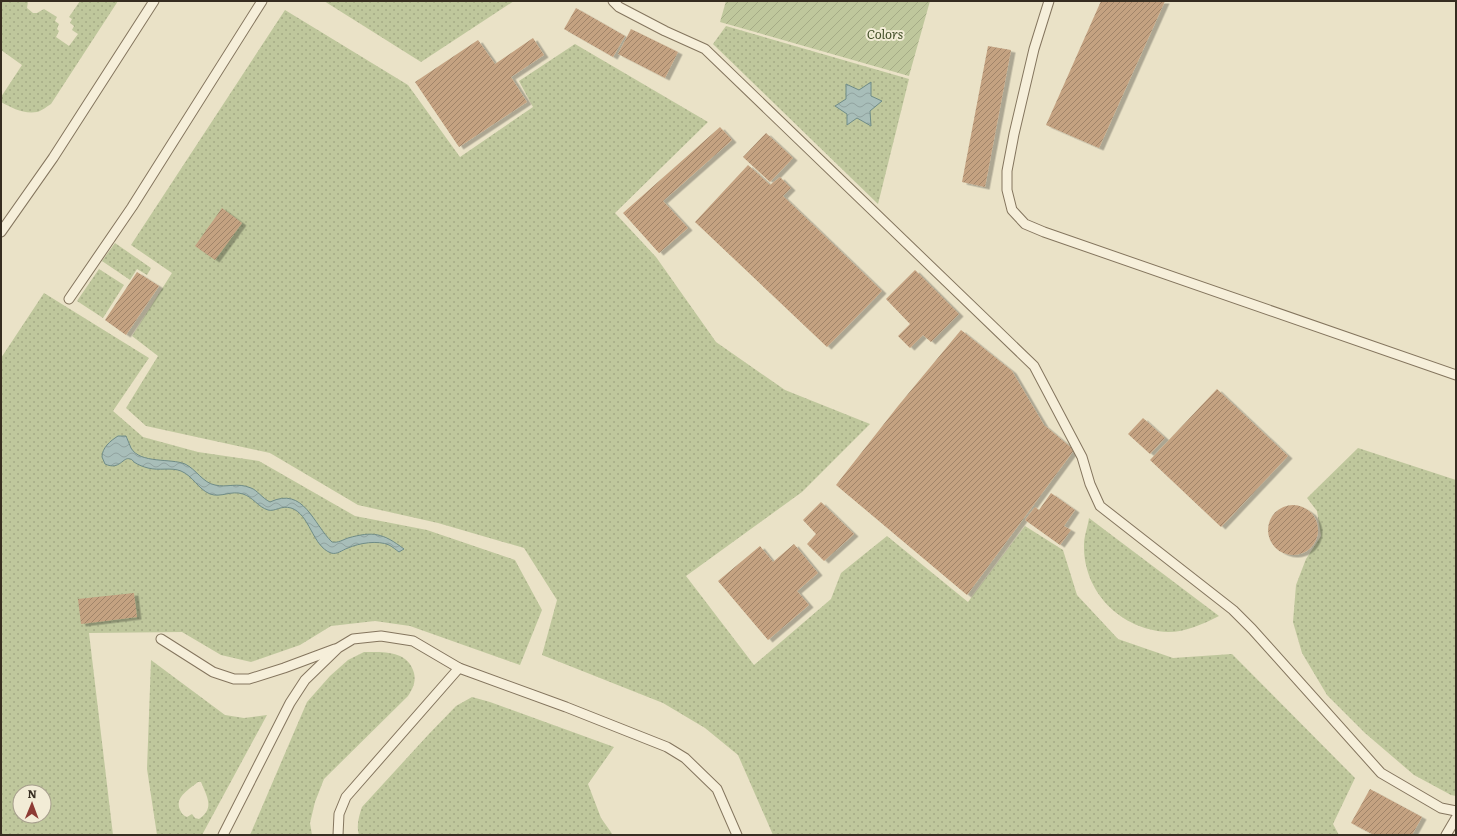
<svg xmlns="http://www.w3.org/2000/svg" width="1457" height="836" viewBox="0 0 1457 836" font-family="Literata,serif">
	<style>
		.grass { fill: url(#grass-dots); fill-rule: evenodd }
		.garden { fill: url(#garden-furrows) }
		.water { fill: url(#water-waves); stroke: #6f8c87 }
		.building { fill: url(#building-hatch); filter: url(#shadow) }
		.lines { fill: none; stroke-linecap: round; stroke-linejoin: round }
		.lane-casing { stroke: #84755e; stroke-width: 11 }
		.lane { stroke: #f6efda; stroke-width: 9 }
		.labels { text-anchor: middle; stroke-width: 4; stroke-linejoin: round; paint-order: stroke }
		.park-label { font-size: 13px; font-style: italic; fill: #435029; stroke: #f2ecd6 }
	</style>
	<defs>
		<pattern id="grass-dots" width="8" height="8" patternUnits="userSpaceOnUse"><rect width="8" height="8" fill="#bfc79c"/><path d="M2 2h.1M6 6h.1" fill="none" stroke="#a5ab86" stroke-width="1.8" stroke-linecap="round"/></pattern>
		<pattern id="garden-furrows" width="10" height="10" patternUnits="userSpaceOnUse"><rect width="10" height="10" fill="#bfc79c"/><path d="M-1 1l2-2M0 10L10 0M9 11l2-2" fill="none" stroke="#a5ab86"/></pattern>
		<pattern id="water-waves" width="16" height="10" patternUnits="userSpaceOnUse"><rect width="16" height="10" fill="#a8beb9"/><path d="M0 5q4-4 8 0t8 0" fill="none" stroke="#91a39f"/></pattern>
		<pattern id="building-hatch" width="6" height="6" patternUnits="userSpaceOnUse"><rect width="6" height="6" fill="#c4a281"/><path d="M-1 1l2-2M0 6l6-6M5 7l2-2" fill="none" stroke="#a08469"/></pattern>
		<filter id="shadow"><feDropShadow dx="4.5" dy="2.5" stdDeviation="0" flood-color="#0004"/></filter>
	</defs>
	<rect width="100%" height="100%" fill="#eae2c7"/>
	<g class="grass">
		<path d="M 1,1 L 28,1 L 27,8 L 33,13 L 37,13 L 44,9 L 57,17 L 55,21 L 59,24 L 57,29 L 59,31 L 56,37 L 69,46 L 78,34 L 72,30 L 74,26 L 70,23 L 72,19 L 69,17 L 80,1 L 118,1 L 51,104 C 47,106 42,111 37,112 C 23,114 12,108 1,102 L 1,97 L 22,65 L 1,50 Z"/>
		<path d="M 324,1 L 514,1 L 421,62 Z"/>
		<path d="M 285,10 L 408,85 L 460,157 L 533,107 L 519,81 L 575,44 L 708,122 L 615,213 L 656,257 L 716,342 L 785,390 L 870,424 L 802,492 L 686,576 L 754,665 L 831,599 L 841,573 L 887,536 L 968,602 L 1025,526 L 1063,550 L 1077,595 L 1118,639 L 1173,658 L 1232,654 L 1355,778 L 1333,824 L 1339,835 L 773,835 L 738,755 L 705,728 L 663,703 L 542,655 L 557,600 L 524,548 L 438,523 L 358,505 L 270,453 L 146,426 L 126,408 L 158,356 L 132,336 L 172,273 L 131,245 Z"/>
		<path d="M 726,26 L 909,79 L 878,204 L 713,44 Z"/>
		<path d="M 115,243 L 151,268 L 147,275 L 137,269 L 130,280 L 102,261 Z"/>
		<path d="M 99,269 L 124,285 L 103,318 L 77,301 Z"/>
		<path d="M 44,293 L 149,358 L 113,411 L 143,437 L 198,452 L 259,461 L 355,516 L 427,530 L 515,560 L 542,610 L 520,665 L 410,626 L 375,621 L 331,626 L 300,645 L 251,662 L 221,655 L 182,632 L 89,633 L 113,835 L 1,835 L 1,358 ZM 20,792 L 44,792 L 44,816 L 20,816 Z"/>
		<path d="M 1358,448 L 1456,480 L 1456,796 L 1451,795 L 1414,775 L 1365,733 L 1327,695 L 1302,653 L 1293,622 L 1296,585 L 1306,559 L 1321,536 L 1317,511 L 1307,498 Z"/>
		<path d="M 1089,518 L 1219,616 C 1203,624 1186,632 1168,632 C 1121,630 1083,592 1084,545 C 1084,536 1088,526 1089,518 Z"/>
		<path d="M 364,652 C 383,652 408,650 414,673 C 416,682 413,688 408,696 L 324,779 L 315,802 L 310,823 L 312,835 L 250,835 L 307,702 L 330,676 L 348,660 Z"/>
		<path d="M 151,660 L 225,715 L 244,718 L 267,715 L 202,835 L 157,835 L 147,769 ZM 198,782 L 201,782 C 207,797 215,808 199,819 L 195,818 L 192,814 L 187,817 C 183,815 182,814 180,810 C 174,797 190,789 198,782 Z"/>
		<path d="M 472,697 L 490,702 L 614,747 L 588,784 L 601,818 L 613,835 L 359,835 C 356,826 359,816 362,807 L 428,735 L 456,706 Z"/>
	</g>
	<path class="garden" d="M 726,1 L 930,1 L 909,76 L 720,22 Z"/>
	<g class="water">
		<path d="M 871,82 L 871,96 L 882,101 L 870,111 L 871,126 L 857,118 L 847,125 L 847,114 L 835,106 L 846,99 L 846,84 L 859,90 Z"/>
		<path d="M 118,436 L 126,436 C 128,440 129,444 131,448 C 140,464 171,458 185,464 C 196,469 203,483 215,485 C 227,488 237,482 251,488 C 257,490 262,498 270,502 C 304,486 313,524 332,542 C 339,543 342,540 348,538 C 373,531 383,533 404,549 L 399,552 C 396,550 393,547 389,545 C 378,540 359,543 348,548 C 342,550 337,555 331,553 C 312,546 310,514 291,508 C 281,505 275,512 268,510 C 258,507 253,497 243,494 C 231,490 221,498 210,494 C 198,489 193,476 181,471 C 171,467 159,471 148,468 C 144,467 138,465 134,462 C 133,461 132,459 130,459 C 123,456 120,471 105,464 L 102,457 C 102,448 110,441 118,436 Z"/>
	</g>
	<g class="building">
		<path d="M 1101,1 L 1165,1 L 1099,148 L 1046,125 Z"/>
		<path d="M 576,8 L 625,36 L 613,57 L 564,29 Z"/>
		<path d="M 631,29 L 678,52 L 665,78 L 618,54 Z"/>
		<path d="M 533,38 L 544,55 L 511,77 L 527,102 L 459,147 L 415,82 L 478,40 L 495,64 Z"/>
		<path d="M 988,46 L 1011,50 L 985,187 L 962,182 Z"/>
		<path d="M 720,127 L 732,140 L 663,201 L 688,228 L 659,253 L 623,213 Z"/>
		<path d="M 766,133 L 793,158 L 770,182 L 743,157 Z"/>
		<path d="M 748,165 L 770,185 L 780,177 L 791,188 L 783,196 L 882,291 L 827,347 L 695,222 Z"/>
		<path d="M 222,208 L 242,223 L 215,260 L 195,246 Z"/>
		<path d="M 915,270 L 959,314 L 931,342 L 923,335 L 910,348 L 898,336 L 910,324 L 886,299 Z"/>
		<path d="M 137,272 L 159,286 L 126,335 L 105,320 Z"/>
		<path d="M 961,330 L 1012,371 L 1044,425 L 1074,450 L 967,595 L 836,485 L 898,406 Z"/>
		<path d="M 1217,389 L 1288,456 L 1221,527 L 1150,460 Z"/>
		<path d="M 1143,418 L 1165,438 L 1150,454 L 1128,434 Z"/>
		<path d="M 1051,493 L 1075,510 L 1064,526 L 1071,530 L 1060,545 L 1025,520 L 1035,507 L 1039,510 Z"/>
		<path d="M 821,502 L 854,534 L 824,561 L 807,544 L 816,534 L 803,520 Z"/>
		<circle cx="1293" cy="530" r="25"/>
		<path d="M 794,544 L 818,573 L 797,591 L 809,605 L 768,640 L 718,581 L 760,546 L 773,562 Z"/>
		<path d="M 134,593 L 137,617 L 81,624 L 78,599 Z"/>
		<path d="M 1370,789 L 1422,817 L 1412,835 L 1374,835 L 1351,823 Z"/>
	</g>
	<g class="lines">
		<g class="lane-casing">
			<g id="lane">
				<path d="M 613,1 L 619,7 L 665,31 L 705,49 L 1034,366 L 1082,457 L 1090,484 L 1100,506 L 1233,610 L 1252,629 L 1381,773 L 1441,808 L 1456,811"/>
				<path d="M 1049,1 L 1034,49 L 1014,134 L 1007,171 L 1007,190 L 1012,210 L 1025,224 L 1044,232 L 1456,375"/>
				<path d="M 1,232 L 53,158 L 154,1"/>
				<path d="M 69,299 L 132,207 L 262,1"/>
				<path d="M 161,639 L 213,672 L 234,679 L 249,679 L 284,668 L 335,649"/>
				<path d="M 223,835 L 290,703 L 305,680 L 338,648 L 353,639 L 381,636 L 413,641 L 459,668 L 566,707 L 667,747 L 685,758 L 717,789 L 737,835"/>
				<path d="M 338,835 L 339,814 L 346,797 L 459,668"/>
				<path d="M 1446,835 L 1456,818"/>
			</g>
		</g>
		<use href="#lane" class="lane"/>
	</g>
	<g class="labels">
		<g class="park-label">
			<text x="885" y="39">Colors</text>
		</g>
	</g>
	<rect width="1457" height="836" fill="none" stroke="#362c20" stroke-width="4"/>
	<g transform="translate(32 804) rotate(1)"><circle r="19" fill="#f2ecd6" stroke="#a79f8d"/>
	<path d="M0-3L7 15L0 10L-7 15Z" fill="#8d3b34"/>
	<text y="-6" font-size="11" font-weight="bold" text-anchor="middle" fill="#362c20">N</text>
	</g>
</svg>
